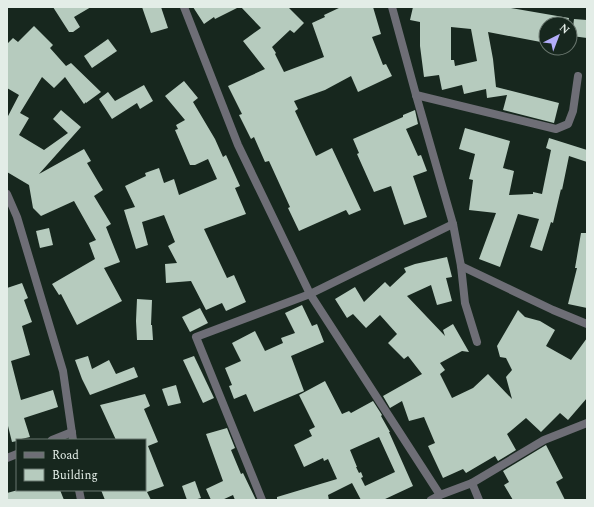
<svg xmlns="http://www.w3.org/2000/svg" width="594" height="507" viewBox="0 0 594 507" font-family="Spectral,serif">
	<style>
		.building { fill: #b6cbbe; fill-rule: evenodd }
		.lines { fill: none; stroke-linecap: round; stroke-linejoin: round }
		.minor { stroke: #6e6e76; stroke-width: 8 }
	</style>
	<rect width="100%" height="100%" fill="#17271e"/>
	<g class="building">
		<path d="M 53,7 L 91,7 L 74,17 L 80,27 L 73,32 L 69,32 Z"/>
		<path d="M 142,7 L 161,7 L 168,28 L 151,33 Z"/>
		<path d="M 193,7 L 239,7 L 215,19 L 214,17 L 204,24 Z"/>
		<path d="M 241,7 L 288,7 L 304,23 L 294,33 L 290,30 L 272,47 L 276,53 L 275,54 L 284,72 L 324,57 L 312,23 L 325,17 L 324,15 L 341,7 L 373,7 L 381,34 L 372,37 L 383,65 L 386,64 L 392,76 L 358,92 L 351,76 L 325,90 L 294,101 L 298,109 L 295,111 L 316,156 L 332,148 L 361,210 L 349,215 L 346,210 L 299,231 L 288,208 L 290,207 L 269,161 L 265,162 L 254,137 L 251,139 L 239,115 L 242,114 L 228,86 L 265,69 L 243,41 L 261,28 Z"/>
		<path d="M 413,7 L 505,7 L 569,18 L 568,24 L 546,24 L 546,43 L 488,32 L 493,59 L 496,87 L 559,103 L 554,123 L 503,110 L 507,95 L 487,98 L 486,89 L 464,94 L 462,85 L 442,90 L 439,75 L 424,77 L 420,46 L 420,22 L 410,20 ZM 451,27 L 471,29 L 477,61 L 455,66 L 454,60 L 451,60 Z"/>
		<path d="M 574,19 L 587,20 L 587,38 L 572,36 Z"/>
		<path d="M 34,26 L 53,45 L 50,48 L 66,66 L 71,63 L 101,92 L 86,103 L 86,102 L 84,104 L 65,77 L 54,88 L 42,77 L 20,113 L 29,118 L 19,135 L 44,150 L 68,133 L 53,119 L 61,110 L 81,127 L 39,174 L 84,149 L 91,161 L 87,163 L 103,190 L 94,196 L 111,224 L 106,227 L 120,262 L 104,268 L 122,301 L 77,325 L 61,294 L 59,295 L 52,284 L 95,259 L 89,243 L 96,240 L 74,201 L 41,216 L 33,208 L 29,185 L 7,172 L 7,118 L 19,95 L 7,88 L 7,44 L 13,38 L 18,42 Z"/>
		<path d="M 108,39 L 117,51 L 92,68 L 84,56 Z"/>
		<path d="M 184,81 L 198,98 L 193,102 L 215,139 L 223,157 L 226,155 L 240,186 L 235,188 L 246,214 L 204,229 L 227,278 L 234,275 L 246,302 L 226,311 L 222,303 L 206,310 L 191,281 L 166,283 L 165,264 L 177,263 L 168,246 L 175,242 L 164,215 L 142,222 L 148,245 L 136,249 L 124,210 L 135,207 L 125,186 L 146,176 L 145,173 L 159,168 L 164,183 L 174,179 L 179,195 L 217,179 L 208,159 L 195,165 L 190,165 L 175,130 L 178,129 L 176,125 L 185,120 L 165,96 Z"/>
		<path d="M 144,85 L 153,101 L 140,109 L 137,103 L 112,119 L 99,99 L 108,92 L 115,101 Z"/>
		<path d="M 415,110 L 418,124 L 406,129 L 418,156 L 421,155 L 427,171 L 413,176 L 427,217 L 404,225 L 391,186 L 374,192 L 357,154 L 359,153 L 353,139 L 403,117 L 403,115 Z"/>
		<path d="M 465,128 L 510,141 L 503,168 L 514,171 L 509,195 L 533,194 L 533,192 L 542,194 L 551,150 L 546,148 L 549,138 L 587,150 L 587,162 L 569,156 L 562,190 L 561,189 L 553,223 L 551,222 L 542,251 L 530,247 L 539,219 L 518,214 L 500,267 L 479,259 L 496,213 L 469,210 L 473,180 L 469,179 L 475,154 L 459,149 Z"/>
		<path d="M 49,228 L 53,245 L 40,248 L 36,231 Z"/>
		<path d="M 581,233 L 587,233 L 587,308 L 568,304 L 577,268 L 575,268 Z"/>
		<path d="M 447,257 L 452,277 L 446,278 L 452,301 L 437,305 L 431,285 L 407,296 L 445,336 L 443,330 L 453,324 L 469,352 L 462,351 L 440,363 L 445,370 L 440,374 L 452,398 L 473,388 L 488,374 L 512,399 L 506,377 L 512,370 L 506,358 L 500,357 L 497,346 L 518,310 L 525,317 L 540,321 L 555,330 L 546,346 L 571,360 L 587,338 L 587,398 L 568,420 L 560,413 L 541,432 L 526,418 L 507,434 L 516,450 L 498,461 L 495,456 L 466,473 L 463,469 L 443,478 L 428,446 L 435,443 L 424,417 L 409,421 L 402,401 L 390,408 L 383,396 L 422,374 L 408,356 L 404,359 L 388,343 L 397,334 L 380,315 L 366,328 L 353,314 L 347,318 L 335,299 L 355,287 L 364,302 L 385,282 L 390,287 L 406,272 L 404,268 L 415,264 Z"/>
		<path d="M 22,283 L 28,298 L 24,300 L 32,322 L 22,326 L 30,355 L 11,361 L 21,400 L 53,390 L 58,407 L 24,418 L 30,437 L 17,440 L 17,441 L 12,442 L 7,422 L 7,288 Z"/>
		<path d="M 137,299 L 152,300 L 151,325 L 152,325 L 153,340 L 137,340 L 136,321 Z"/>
		<path d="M 302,305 L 312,326 L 317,324 L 324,342 L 291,356 L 304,391 L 254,412 L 246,394 L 234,399 L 229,386 L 232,385 L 225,368 L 241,361 L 232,343 L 255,331 L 265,351 L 283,343 L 281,338 L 295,333 L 285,313 Z"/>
		<path d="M 200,308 L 208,323 L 190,332 L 182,317 Z"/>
		<path d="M 88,356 L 92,369 L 109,360 L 116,374 L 134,367 L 138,377 L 90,395 L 82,379 L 75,360 Z"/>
		<path d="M 194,356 L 214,398 L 203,403 L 183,360 Z"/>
		<path d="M 325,381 L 342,414 L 349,411 L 351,413 L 373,401 L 382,415 L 381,416 L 390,432 L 389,432 L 413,486 L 383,500 L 361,500 L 352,483 L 328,495 L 329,500 L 277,500 L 277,497 L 337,479 L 328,459 L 324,461 L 323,458 L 304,467 L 294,445 L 312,436 L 309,430 L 315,427 L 299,395 ZM 379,437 L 395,472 L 365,486 L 361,478 L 363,477 L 361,472 L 359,473 L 356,467 L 357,467 L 350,450 Z"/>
		<path d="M 176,385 L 181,403 L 168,406 L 162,389 Z"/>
		<path d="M 145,394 L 150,406 L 144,409 L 158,442 L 148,446 L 164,486 L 147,492 L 151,500 L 105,500 L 101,490 L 145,490 L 145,440 L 116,440 L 100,405 Z"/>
		<path d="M 227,428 L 235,448 L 231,450 L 241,474 L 243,473 L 256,500 L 235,500 L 233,495 L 222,500 L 211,500 L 206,489 L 223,481 L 206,434 Z"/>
		<path d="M 546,445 L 563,478 L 556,482 L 565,500 L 513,500 L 504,485 L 509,482 L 503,471 Z"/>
		<path d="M 195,481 L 201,498 L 194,500 L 187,500 L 182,486 Z"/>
		<path d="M 18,490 L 60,490 L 64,500 L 7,500 L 7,493 Z"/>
	</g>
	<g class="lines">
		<g class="minor">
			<path d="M 184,7 L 238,145 L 310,294 L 440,495 L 472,483 L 479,500"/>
			<path d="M 392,7 L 416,95 L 453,224 L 461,266 L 465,303 L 477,342"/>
			<path d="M 416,95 L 556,129 L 568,124 L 573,111 L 578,76"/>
			<path d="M 7,194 L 17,217 L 63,371 L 73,440"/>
			<path d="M 461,266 L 553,310 L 587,324"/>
			<path d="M 52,440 L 72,432"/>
			<path d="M 7,458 L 17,454"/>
			<path d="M 472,483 L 544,440 L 587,423"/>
			<path d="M 79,490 L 81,500"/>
			<path d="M 262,500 L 196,337 L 310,294 L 453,224"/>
			<path d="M 431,500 L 440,495"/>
		</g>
	</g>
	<rect width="594" height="507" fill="none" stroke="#e3ede7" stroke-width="16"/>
	<rect x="16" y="439" width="130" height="52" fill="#17271e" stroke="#69766e"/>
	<rect x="24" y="452" width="20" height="6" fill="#6e6e76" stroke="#69766e"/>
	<text x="52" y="459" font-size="12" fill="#e3ede7">Road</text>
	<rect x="24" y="469" width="20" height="12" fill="#b6cbbe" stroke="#69766e"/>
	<text x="52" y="479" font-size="12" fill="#e3ede7">Building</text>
	<g transform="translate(558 36) rotate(42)"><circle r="19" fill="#17271e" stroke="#69766e"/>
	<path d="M0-3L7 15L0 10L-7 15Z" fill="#b3adf9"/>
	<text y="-6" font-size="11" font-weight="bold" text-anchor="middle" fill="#e3ede7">N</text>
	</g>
</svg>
